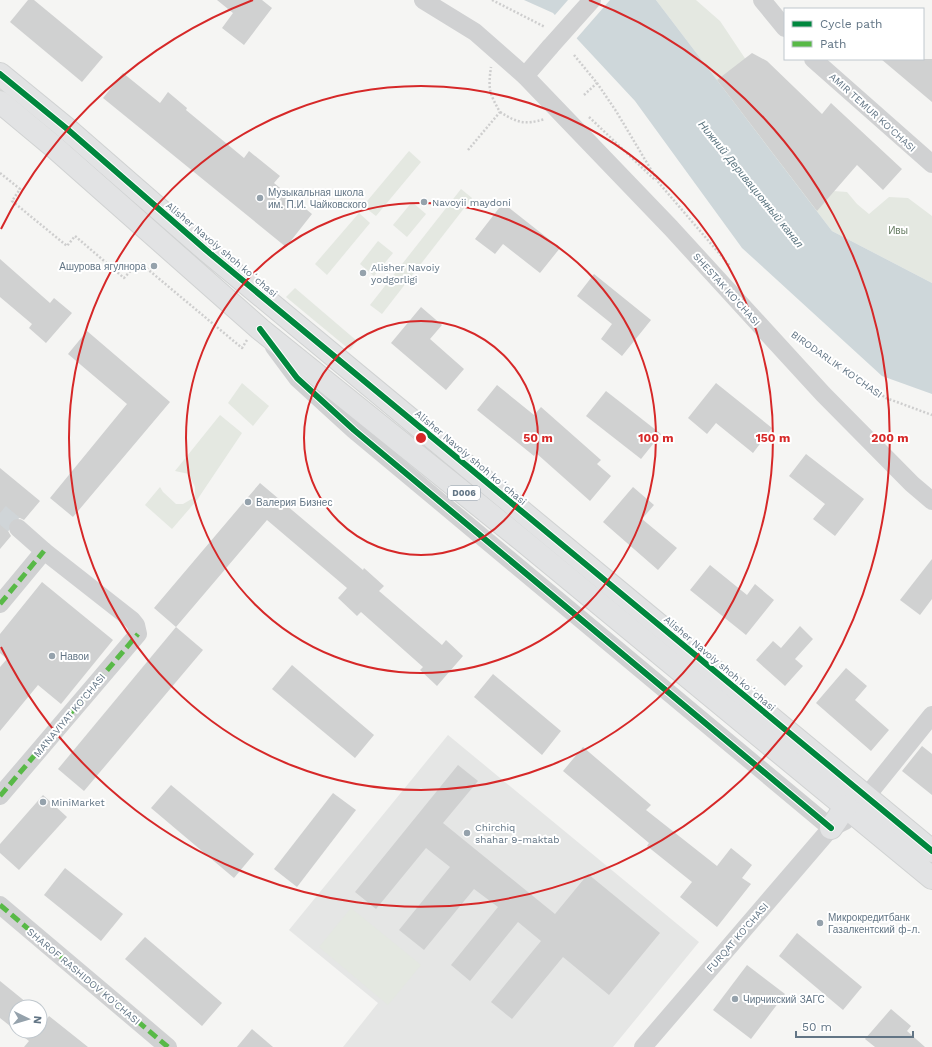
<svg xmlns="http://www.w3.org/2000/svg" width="932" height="1047" viewBox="0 0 932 1047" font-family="'Work Sans',sans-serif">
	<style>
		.built { fill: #e5e6e5 }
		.green { fill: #e4e8e1 }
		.water { fill: #ced7da }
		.pier { fill: #f5f5f3 }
		.building { fill: #d0d1d1 }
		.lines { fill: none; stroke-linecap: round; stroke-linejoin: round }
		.minor-tunnel { stroke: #d0d5d8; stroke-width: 18; stroke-dasharray: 18 9; stroke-linecap: butt }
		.major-casing { stroke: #d0d2d2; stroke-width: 24 }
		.path { stroke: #cecece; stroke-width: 2.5; stroke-dasharray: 2 2; stroke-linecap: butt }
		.minor { stroke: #d0d1d2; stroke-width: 18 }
		.major { stroke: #e2e3e4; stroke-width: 22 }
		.minor-bridge { stroke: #d0d1d2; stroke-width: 18 }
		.quiet { stroke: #58b947; stroke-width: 5; stroke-dasharray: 10 5; stroke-linecap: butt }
		.cycleway-casing { stroke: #fff; stroke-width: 8 }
		.cycleway { stroke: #00873e; stroke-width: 6 }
		.ring { fill: none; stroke: #d62828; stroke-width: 2 }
		.poi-dot { fill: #95a2ac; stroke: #fff; stroke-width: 1.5 }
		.labels { text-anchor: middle; stroke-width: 4; stroke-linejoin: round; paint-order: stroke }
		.shield { fill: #fff; stroke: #919eaa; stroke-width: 1 }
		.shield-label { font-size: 9px; font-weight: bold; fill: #627585 }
		.street-label { font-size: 10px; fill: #627585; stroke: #fff }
		.poi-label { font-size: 10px; fill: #627585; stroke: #fff; text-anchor: start }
		.park-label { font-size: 10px; fill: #667c62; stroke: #fff }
		.water-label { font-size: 11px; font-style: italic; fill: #5e7782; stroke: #fff }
		.centre { fill: #d62828; stroke: #fff; stroke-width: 2 }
		.ring-label { font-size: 12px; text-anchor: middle; font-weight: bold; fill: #d62828; stroke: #fff; stroke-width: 4; stroke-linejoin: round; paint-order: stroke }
	</style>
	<rect width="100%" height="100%" fill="#f5f5f3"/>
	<path class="built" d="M 448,735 L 699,942 L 613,1047 L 343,1047 L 378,1003 L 289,930 Z"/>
	<g class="green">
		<path d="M 656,0 L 696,0 L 720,21 L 799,139 L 820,190 L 847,192 L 857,204 L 869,214 L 889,197 L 908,198 L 932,216 L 932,283 L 832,231 Z"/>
		<path d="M 409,151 L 421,162 L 376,216 L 363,206 Z"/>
		<path d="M 461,189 L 472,198 L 382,314 L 370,305 Z"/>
		<path d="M 412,202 L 426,214 L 407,237 L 393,225 Z"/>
		<path d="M 359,213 L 370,223 L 327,275 L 315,264 Z"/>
		<path d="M 378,241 L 393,253 L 374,276 L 360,264 Z"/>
		<path d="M 295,288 L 357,341 L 350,350 L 286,297 Z"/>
		<path d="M 242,383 L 269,406 L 253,426 L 228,403 Z"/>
		<path d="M 220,415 L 242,433 L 197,500 L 172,529 L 145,505 L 160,487 L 163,492 L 176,504 L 183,504 L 195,497 L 195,487 L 189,474 L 175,471 Z"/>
		<path d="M 351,908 L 421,965 L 388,1005 L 319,947 Z"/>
	</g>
	<path class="water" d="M 524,0 L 656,0 L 832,231 L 932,283 L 932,394 L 882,376 L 742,248 L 635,101 L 553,13 Z"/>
	<path class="pier" d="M 568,0 L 610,0 L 576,39 L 554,16 Z"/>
	<g class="building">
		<path d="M 28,0 L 34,0 L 103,57 L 82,82 L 10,22 Z"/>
		<path d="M 217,0 L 262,0 L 272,8 L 244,45 L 222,28 L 233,13 Z"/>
		<path d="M 752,53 L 767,61 L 822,114 L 831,103 L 902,169 L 883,190 L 857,165 L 817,211 L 717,80 Z"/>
		<path d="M 881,59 L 932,59 L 932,102 Z"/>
		<path d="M 123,73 L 160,103 L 168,92 L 187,108 L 186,110 L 244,158 L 249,151 L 280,176 L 274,183 L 312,214 L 286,247 L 103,98 Z"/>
		<path d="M 503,203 L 560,248 L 540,273 L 503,244 L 495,254 L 475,239 Z"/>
		<path d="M 0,259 L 50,303 L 54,298 L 72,313 L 46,343 L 29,328 L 32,324 L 0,297 Z"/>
		<path d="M 594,274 L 651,320 L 622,356 L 601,339 L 612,324 L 577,296 Z"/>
		<path d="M 421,307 L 442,325 L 430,339 L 464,369 L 446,390 L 391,343 Z"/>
		<path d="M 87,331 L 170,402 L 73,517 L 50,498 L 127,404 L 68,354 Z"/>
		<path d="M 716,383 L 772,428 L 753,453 L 716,423 L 707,434 L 688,418 Z"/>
		<path d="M 497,385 L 534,415 L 541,407 L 601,460 L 597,464 L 611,476 L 590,501 L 536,453 L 534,456 L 477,410 Z"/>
		<path d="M 606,391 L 661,434 L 641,459 L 586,416 Z"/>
		<path d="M 806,454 L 864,499 L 835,536 L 813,519 L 825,504 L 789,476 Z"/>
		<path d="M 0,468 L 40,501 L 24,520 L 20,518 L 15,518 L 10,521 L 8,526 L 8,531 L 11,536 L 0,549 Z"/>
		<path d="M 260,483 L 363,570 L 364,568 L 384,586 L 379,591 L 442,645 L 446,640 L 463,656 L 437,686 L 420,670 L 423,667 L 361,612 L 357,616 L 338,598 L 347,588 L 267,520 L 176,627 L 154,608 Z"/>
		<path d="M 633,487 L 654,505 L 642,519 L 677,548 L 658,570 L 603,522 Z"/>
		<path d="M 932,559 L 932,599 L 920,615 L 900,600 Z"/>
		<path d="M 710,565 L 747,595 L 755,584 L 774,600 L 746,635 L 690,590 Z"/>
		<path d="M 42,582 L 113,640 L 61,704 L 38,685 L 0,731 L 0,667 L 7,659 L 0,653 L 0,634 Z"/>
		<path d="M 800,626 L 813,639 L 795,659 L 803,666 L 785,686 L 756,660 L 773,641 L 781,648 Z"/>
		<path d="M 176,627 L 203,650 L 84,791 L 58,769 Z"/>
		<path d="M 292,665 L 374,735 L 355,758 L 272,689 Z"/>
		<path d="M 846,668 L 867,686 L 855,700 L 889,730 L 871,751 L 816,703 Z"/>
		<path d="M 493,674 L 561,731 L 542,755 L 474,697 Z"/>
		<path d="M 922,746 L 932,754 L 932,795 L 902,771 Z"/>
		<path d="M 583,747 L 651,805 L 646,810 L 717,866 L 731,848 L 752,865 L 742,878 L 751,884 L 717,927 L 680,897 L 692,882 L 647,846 L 649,843 L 563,771 Z"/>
		<path d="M 458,765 L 478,781 L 443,823 L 555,914 L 588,874 L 660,933 L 609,995 L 563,957 L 512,1019 L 491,1002 L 541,941 L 518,922 L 470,981 L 451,965 L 498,907 L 474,889 L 424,950 L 399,930 L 450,867 L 426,848 L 376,909 L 355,892 Z"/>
		<path d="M 171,785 L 254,854 L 234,878 L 151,808 Z"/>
		<path d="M 333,793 L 356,810 L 297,887 L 274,869 Z"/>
		<path d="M 43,795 L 67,817 L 19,870 L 0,853 L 0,844 Z"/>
		<path d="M 65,868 L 123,914 L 101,941 L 44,895 Z"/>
		<path d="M 797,933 L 862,987 L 843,1010 L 779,956 Z"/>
		<path d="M 145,937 L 222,1003 L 202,1026 L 125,959 Z"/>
		<path d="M 747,965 L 785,994 L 751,1039 L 713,1010 Z"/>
		<path d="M 0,981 L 32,1007 L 16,1007 L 16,1031 L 40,1031 L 40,1013 L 47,1019 L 49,1016 L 88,1047 L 24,1047 L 29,1041 L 0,1018 Z"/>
		<path d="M 891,1009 L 911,1026 L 907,1031 L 925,1047 L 875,1047 L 865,1039 Z"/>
		<path d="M 252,1029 L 273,1047 L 237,1047 Z"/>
	</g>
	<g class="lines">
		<path class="minor-tunnel" d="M 0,513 L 18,528"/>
		<g class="major-casing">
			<g id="major">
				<path d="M 0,74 L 66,128 L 206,250 L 932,851"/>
				<path d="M 0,102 L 53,146 L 260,329 L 522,540 L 932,878"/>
				<path d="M 831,828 L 846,806"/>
			</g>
		</g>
		<g class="path">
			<path d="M 492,0 L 545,27"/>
			<path d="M 574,55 L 597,83 L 616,111 L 659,183 L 730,266"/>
			<path d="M 584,95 L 597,83"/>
			<path d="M 500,112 C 518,123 524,125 545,119"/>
			<path d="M 589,117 L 655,180"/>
			<path d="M 468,150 L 500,112 C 489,93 488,88 491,67"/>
			<path d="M 0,173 L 20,189 L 12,201 L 67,246 L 75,236 L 124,278 L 139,262 L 242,348 L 247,340"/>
			<path d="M 793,335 L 886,398 L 932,415"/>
		</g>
		<g class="minor">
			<path d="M 423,0 L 475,32 L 525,76 L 671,228 L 823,394 L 912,484 L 932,501"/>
			<path d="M 762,0 L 785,28"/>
			<path d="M 813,59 L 932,164"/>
			<path d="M 525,76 L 550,47"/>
			<path d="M 274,347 L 297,378 L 354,430 L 831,828"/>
			<path d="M 0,604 L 44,551"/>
			<path d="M 0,796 L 138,634 L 136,625 L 132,620 L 44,551 L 18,528"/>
			<path d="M 0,905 L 168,1047"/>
			<path d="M 643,1047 L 831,828 L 845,821 L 853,813 L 932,715"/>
		</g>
		<use href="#major" class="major"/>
		<path class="minor-bridge" d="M 550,47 L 592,0"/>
		<g class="quiet">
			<path d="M 0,604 L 44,551"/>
			<path d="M 0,796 L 138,634"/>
			<path d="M 0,905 L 168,1047"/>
		</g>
		<g class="cycleway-casing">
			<g id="cycleway">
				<path d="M 0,74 L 66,128 L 206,250 L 932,851"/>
				<path d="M 260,329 L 297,378 L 354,430 L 831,828"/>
			</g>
		</g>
		<use href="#cycleway" class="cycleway"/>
	</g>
	<g class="ring">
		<circle cx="421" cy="438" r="117"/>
		<circle cx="421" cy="438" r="235"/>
		<circle cx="421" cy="438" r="352"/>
		<path d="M1 229A469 469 0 0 1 253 0M589 0A469 469 0 1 1 1 647"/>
	</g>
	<g class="poi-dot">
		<circle cx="260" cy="198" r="4"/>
		<circle cx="424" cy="202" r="4"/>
		<circle cx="154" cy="266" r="4"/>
		<circle cx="363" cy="273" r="4"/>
		<circle cx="248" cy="502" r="4"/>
		<circle cx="52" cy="656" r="4"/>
		<circle cx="43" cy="802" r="4"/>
		<circle cx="467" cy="833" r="4"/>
		<circle cx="820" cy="923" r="4"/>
		<circle cx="735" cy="999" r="4"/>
	</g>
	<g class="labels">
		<rect class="shield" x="448" y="486" width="32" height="14" rx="3"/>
		<g class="shield-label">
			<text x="464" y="496">D006</text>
		</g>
		<g class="street-label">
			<text transform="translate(873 112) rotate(42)" y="4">AMIR TEMUR KO‘CHASI</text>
			<text transform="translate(222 249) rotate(40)" y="4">Alisher Navoiy shoh koʻchasi</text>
			<text transform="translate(727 289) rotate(48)" y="4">SHESTAK KO'CHASI</text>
			<text transform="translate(837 364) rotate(35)" y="4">BIRODARLIK KO'CHASI</text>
			<text transform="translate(471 457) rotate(40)" y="4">Alisher Navoiy shoh koʻchasi</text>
			<text transform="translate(720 663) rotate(40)" y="4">Alisher Navoiy shoh koʻchasi</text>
			<text transform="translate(69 715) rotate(-50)" y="4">MA’NAVIYAT KO'CHASI</text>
			<text transform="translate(737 937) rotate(-49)" y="4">FURQAT KO'CHASI</text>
			<text transform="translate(84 976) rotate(40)" y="4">SHAROF RASHIDOV KO'CHASI</text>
		</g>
		<g class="poi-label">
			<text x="268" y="196">Музыкальная школа<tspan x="268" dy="12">им. П.И. Чайковского</tspan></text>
			<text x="432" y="206">Navoyii maydoni</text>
			<text x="146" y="270" text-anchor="end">Ашурова ягулнора</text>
			<text x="371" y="271">Alisher Navoiy<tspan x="371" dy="12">yodgorligi</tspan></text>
			<text x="256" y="506">Валерия Бизнес</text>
			<text x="60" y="660">Навои</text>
			<text x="51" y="806">MiniMarket</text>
			<text x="475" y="831">Chirchiq<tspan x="475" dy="12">shahar 9-maktab</tspan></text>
			<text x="828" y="921">Микрокредитбанк<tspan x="828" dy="12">Газалкентский ф-л.</tspan></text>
			<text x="743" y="1003">Чирчикский ЗАГС</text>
		</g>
		<g class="park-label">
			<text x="898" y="234">Ивы</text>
		</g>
		<g class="water-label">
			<text transform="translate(751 184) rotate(51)" y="4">Нижний Деривационный канал</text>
		</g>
	</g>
	<circle cx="421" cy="438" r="6" class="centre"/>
	<g class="ring-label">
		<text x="538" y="442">50 m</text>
		<text x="656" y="442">100 m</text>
		<text x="773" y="442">150 m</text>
		<text x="890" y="442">200 m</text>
	</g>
	<rect x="784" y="8" width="140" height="52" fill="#ffffff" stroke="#c0c8ce"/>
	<rect x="792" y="21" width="20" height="6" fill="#00873e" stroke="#c0c8ce"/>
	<text x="820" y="28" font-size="12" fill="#627585">Cycle path</text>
	<rect x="792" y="41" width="20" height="6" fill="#58b947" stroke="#c0c8ce"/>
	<text x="820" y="48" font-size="12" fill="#627585">Path</text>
	<g transform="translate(28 1019) rotate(95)"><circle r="19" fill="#ffffff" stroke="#c0c8ce"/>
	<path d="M0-3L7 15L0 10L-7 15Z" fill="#95a2ac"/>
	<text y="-6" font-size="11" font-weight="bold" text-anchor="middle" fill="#627585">N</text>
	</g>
	<path d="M796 1031v6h117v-6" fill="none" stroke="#627585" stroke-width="2"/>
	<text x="802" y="1031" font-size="12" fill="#627585" stroke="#ffffff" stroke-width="3" paint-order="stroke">50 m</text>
</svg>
